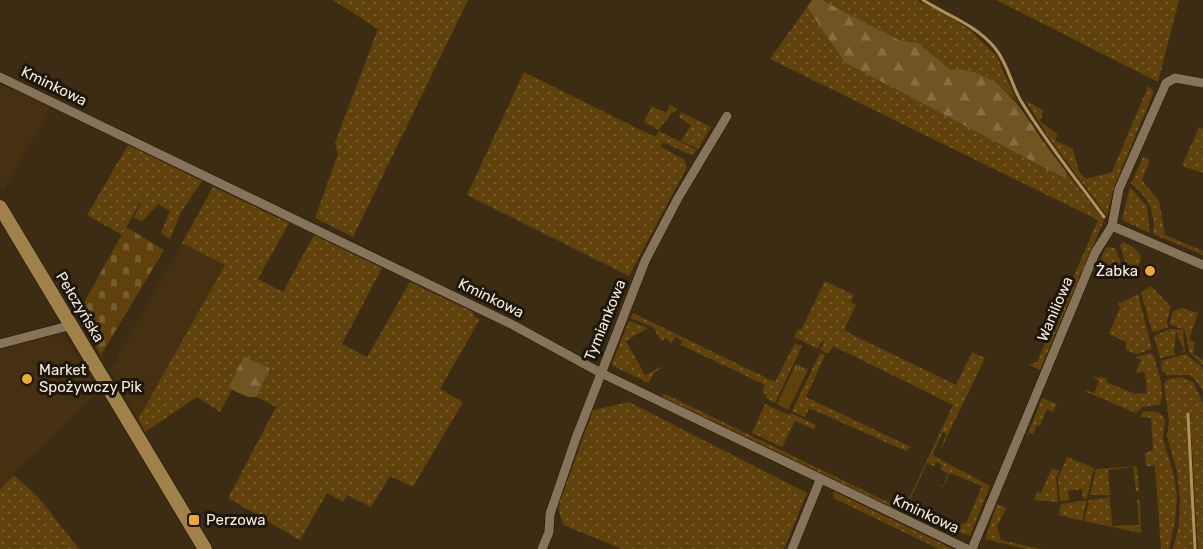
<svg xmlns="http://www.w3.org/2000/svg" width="1203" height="549" viewBox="0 0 1203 549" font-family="Rubik,sans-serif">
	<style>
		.built { fill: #453112 }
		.grass { fill: url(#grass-dots) }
		.forest { fill: url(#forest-firs) }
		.cemetery { fill: url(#cemetery-stones) }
		.park { fill: url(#park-tufts) }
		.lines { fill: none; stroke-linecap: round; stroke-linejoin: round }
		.stream { stroke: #b3915b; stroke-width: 3 }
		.street-casing { stroke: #221400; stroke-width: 10 }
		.secondary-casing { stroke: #221400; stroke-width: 15 }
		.street { stroke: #86745a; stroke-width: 9 }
		.secondary { stroke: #a1814a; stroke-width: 14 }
		.poi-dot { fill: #eca93a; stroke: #1d160b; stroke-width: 2 }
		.labels { text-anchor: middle; stroke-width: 6; stroke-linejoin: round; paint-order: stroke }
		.street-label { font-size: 15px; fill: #f6ecde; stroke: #1d160b }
		.poi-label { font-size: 15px; fill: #f6ecde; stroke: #1d160b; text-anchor: start }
	</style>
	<defs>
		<pattern id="grass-dots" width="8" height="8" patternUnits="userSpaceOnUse" patternTransform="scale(1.5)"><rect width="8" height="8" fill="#60410b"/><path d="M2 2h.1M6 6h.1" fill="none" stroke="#775d2e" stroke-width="1.8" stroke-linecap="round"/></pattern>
		<pattern id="forest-firs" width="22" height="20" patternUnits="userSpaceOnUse" patternTransform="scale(1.5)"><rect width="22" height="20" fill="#725423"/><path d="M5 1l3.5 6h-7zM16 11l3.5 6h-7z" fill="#876d42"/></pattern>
		<pattern id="cemetery-stones" width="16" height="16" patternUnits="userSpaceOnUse" patternTransform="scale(1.5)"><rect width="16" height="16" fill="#60410b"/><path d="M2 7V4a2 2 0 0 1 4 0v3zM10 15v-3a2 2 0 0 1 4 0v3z" fill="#775d2e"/></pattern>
		<pattern id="park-tufts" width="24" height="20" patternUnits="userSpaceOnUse" patternTransform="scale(1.5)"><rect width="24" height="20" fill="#60410b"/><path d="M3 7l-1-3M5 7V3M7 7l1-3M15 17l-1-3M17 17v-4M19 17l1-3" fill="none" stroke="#775d2e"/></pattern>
	</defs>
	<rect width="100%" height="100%" fill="#3c2c14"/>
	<g class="built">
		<path d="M 0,84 L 51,108 L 3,191 L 0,187 Z"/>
		<path d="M 182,243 L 226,264 L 138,419 L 110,370 L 119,360 L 117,358 Z"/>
		<path d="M 56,335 L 66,339 L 98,391 L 0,488 L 0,348 Z"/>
	</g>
	<g class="grass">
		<path d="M 333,0 L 468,0 L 353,237 L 315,218 L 338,154 L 335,143 L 378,29 Z"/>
		<path d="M 822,0 L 917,0 L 947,15 L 970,30 L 996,55 L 1018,103 C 1003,85 975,68 951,70 L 918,43 L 899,40 Z"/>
		<path d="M 996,0 L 1179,0 L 1158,82 Z"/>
		<path d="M 807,7 L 844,62 L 1066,179 L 1067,173 L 1104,220 L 1040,370 L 1029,365 L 1037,362 L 1098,220 L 770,59 Z"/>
		<path d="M 524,72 L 655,137 L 659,131 L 697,150 L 691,155 L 663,142 L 661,147 L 684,159 L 687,167 L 629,276 L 467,195 Z"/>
		<path d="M 1146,86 L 1153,90 L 1153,94 L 1114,187 L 1107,216 L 1049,138 L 1026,101 L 1043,110 L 1040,122 L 1058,134 L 1055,140 L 1073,149 L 1079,172 L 1086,179 L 1112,172 L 1147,89 Z"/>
		<path d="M 670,105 L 678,109 L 670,114 L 666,122 L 664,122 L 659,130 L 644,122 L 652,106 L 666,113 Z"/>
		<path d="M 681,112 L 711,127 L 698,149 L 681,141 L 691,125 L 679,117 Z"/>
		<path d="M 1199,127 L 1203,128 L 1203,173 L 1182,166 Z"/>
		<path d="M 128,145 L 202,181 L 181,212 L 170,239 L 161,233 L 170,211 L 158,204 L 142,222 L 134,217 L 146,192 L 122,235 L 87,215 Z"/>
		<path d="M 1143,157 L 1150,160 L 1142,180 L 1159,201 L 1165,235 L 1203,251 L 1203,255 L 1153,234 C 1156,213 1148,196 1131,184 Z"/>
		<path d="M 213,187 L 289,223 L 258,279 L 283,292 L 314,235 L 382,268 L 342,344 L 367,357 L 410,282 L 473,312 L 474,317 L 480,319 L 440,389 L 463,402 L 413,487 L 390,476 L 371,507 L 347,495 L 343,502 L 327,493 L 300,540 L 228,498 L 276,407 L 257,397 L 270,368 L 244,356 L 228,388 L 232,390 L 220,412 L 197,397 L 145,432 L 138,419 L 225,265 L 182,243 Z"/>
		<path d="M 1130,187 L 1147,206 L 1150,233 L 1136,227 L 1136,224 L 1134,226 L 1122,220 Z"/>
		<path d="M 1123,242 C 1136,247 1149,258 1134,270 L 1127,268 L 1120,245 Z"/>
		<path d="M 1107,247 L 1115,248 L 1123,269 L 1120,276 L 1109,276 C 1097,268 1099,258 1107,247 Z"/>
		<path d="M 825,281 L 854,295 L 851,302 L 856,305 L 844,330 L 853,335 L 956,385 L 972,352 L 985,358 L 940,451 L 946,434 L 943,432 L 932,455 L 990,486 L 970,536 L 944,526 L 945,523 L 953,527 L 966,523 L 982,486 L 950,473 L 943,487 L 934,483 L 943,486 L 948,474 L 940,469 L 942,465 L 937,462 L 934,466 L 927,463 L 909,502 L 915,506 L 913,511 L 905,507 L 953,405 L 833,346 L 828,354 L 820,350 L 824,342 L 822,341 L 818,349 L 794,337 L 798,329 L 801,330 Z"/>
		<path d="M 1151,286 L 1171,307 L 1167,321 L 1168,327 L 1155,332 L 1152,331 L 1141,293 Z"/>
		<path d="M 1138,294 L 1152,349 L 1137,354 L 1126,350 L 1126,342 L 1109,334 L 1120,307 L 1118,304 Z"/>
		<path d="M 1182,308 L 1198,313 L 1189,340 L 1195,342 L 1193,354 L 1203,360 L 1203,365 L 1189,352 L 1185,330 L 1169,324 L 1173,311 Z"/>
		<path d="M 633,313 L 775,382 L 795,343 L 802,346 L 775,403 L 766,398 L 767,395 L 762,392 L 765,385 L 681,345 L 682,341 L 675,337 L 671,344 L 666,338 L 661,341 L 653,327 L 630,318 Z"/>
		<path d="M 629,321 L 648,328 L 626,341 L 645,375 L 665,365 L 653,374 L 649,383 L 613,366 L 612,363 Z"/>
		<path d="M 1170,329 L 1183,330 L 1185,352 L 1179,353 L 1184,350 L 1176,331 L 1174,352 L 1176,355 L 1160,358 L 1154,336 Z"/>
		<path d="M 820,353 L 825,355 L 806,397 L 911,447 L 906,451 L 809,408 L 805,417 L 792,411 Z"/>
		<path d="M 1151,353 L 1154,356 C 1157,369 1167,394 1159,405 L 1142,407 L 1136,413 L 1084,391 L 1087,390 L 1094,393 L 1099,381 L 1092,377 L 1107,378 L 1106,382 L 1135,394 L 1147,393 L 1145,372 L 1136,373 L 1141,360 L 1136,357 Z"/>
		<path d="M 1186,354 L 1203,368 L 1203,390 L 1191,375 L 1167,375 L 1162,371 L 1161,361 Z"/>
		<path d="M 1182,377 L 1193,382 L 1203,403 L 1203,549 L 1198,549 L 1190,414 L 1187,413 L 1193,549 L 1173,549 L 1179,524 L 1180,499 L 1177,472 L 1167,436 L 1169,421 L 1164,384 L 1168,379 Z"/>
		<path d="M 663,393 L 896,506 L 892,508 L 663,398 Z"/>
		<path d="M 1042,398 L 1057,404 L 1053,412 L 1047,409 L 1040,426 L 1037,425 L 1033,434 L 1029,433 L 1024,444 Z"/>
		<path d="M 629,402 L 807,493 L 784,549 L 622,549 L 563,525 L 558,507 L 593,410 Z"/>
		<path d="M 765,404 L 789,415 L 791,413 L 816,425 L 814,429 L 795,421 L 782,447 L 752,433 Z"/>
		<path d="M 1144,411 L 1159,412 L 1165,419 L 1163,439 L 1173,472 L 1177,496 L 1175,521 L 1169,549 L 1161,549 L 1155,466 L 1146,466 L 1145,453 L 1153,450 L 1151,418 L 1140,417 Z"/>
		<path d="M 1067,457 L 1094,468 L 1087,498 L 1083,499 L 1082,489 L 1068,491 L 1069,500 L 1060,501 L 1058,478 Z"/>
		<path d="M 1137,466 L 1139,491 L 1136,491 L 1133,467 L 1108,470 L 1110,495 L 1090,495 L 1096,469 Z"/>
		<path d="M 1052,468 L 1059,471 L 1056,478 L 1058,502 L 1034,500 L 1037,492 L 1041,493 Z"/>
		<path d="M 14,475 L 38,497 L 79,549 L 0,549 L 0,489 Z"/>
		<path d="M 833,491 L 953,549 L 939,549 L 833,498 Z"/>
		<path d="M 1110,497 L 1112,526 L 1139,525 L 1137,500 L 1140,500 L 1141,533 L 1084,521 L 1089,500 Z"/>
		<path d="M 1087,500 L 1082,521 L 1059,515 L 1061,504 Z"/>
		<path d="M 997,504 L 1006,508 L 997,527 L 1001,540 L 1041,549 L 1026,549 L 985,539 Z"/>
	</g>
	<g class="forest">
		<path d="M 812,0 L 822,0 L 899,40 L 918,43 L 951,70 C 996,67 1021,107 1042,140 C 1050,151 1059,162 1067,173 L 1066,179 L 844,62 L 807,7 Z"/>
		<path d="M 244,356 L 270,368 L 257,397 L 248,397 L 228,388 Z"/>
	</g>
	<path class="cemetery" d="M 126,227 L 164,250 L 101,355 L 77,315 Z"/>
	<path class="park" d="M 796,364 L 808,370 L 788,410 L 777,404 Z"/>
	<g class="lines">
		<g class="stream">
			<path d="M 923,0 C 948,16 975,24 995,48 C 1008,64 1011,84 1021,101 C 1046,142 1076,179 1104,217"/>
			<path d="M 1188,414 L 1195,549"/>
		</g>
		<g class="street-casing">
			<g id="street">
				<path d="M 0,77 L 513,325 L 601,373 L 967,549"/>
				<path d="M 1112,226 L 1203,265"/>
				<path d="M 0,344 L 72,325"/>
				<path d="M 542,549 L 549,532 L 550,514 L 576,438 L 645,261 L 678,198 L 727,116"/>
				<path d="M 792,549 L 820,480"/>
				<path d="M 972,549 L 1095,253 L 1112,226 L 1119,189 L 1166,83 L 1175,78 L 1203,83"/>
			</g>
		</g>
		<g class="secondary-casing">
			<path id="secondary" d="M 0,207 L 205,549"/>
		</g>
		<use href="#street" class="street"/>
		<use href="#secondary" class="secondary"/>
	</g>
	<g class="poi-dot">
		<circle cx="1150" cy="271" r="6"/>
		<circle cx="27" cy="379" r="6"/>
		<rect x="188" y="514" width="12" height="12" rx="3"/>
	</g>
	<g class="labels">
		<g class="street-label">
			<text transform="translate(54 86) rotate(26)" y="5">Kminkowa</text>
			<text transform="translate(491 298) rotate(26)" y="5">Kminkowa</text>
			<text transform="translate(80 307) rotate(59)" y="5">Pełczyńska</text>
			<text transform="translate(1055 309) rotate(-67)" y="5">Waniliowa</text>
			<text transform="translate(605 320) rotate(-68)" y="5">Tymiankowa</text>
			<text transform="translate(926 514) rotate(25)" y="5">Kminkowa</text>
		</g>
		<g class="poi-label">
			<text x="1138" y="276" text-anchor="end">Żabka</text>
			<text x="39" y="375">Market<tspan x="39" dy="17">Spożywczy Pik</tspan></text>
			<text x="206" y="525">Perzowa</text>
		</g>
	</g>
</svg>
